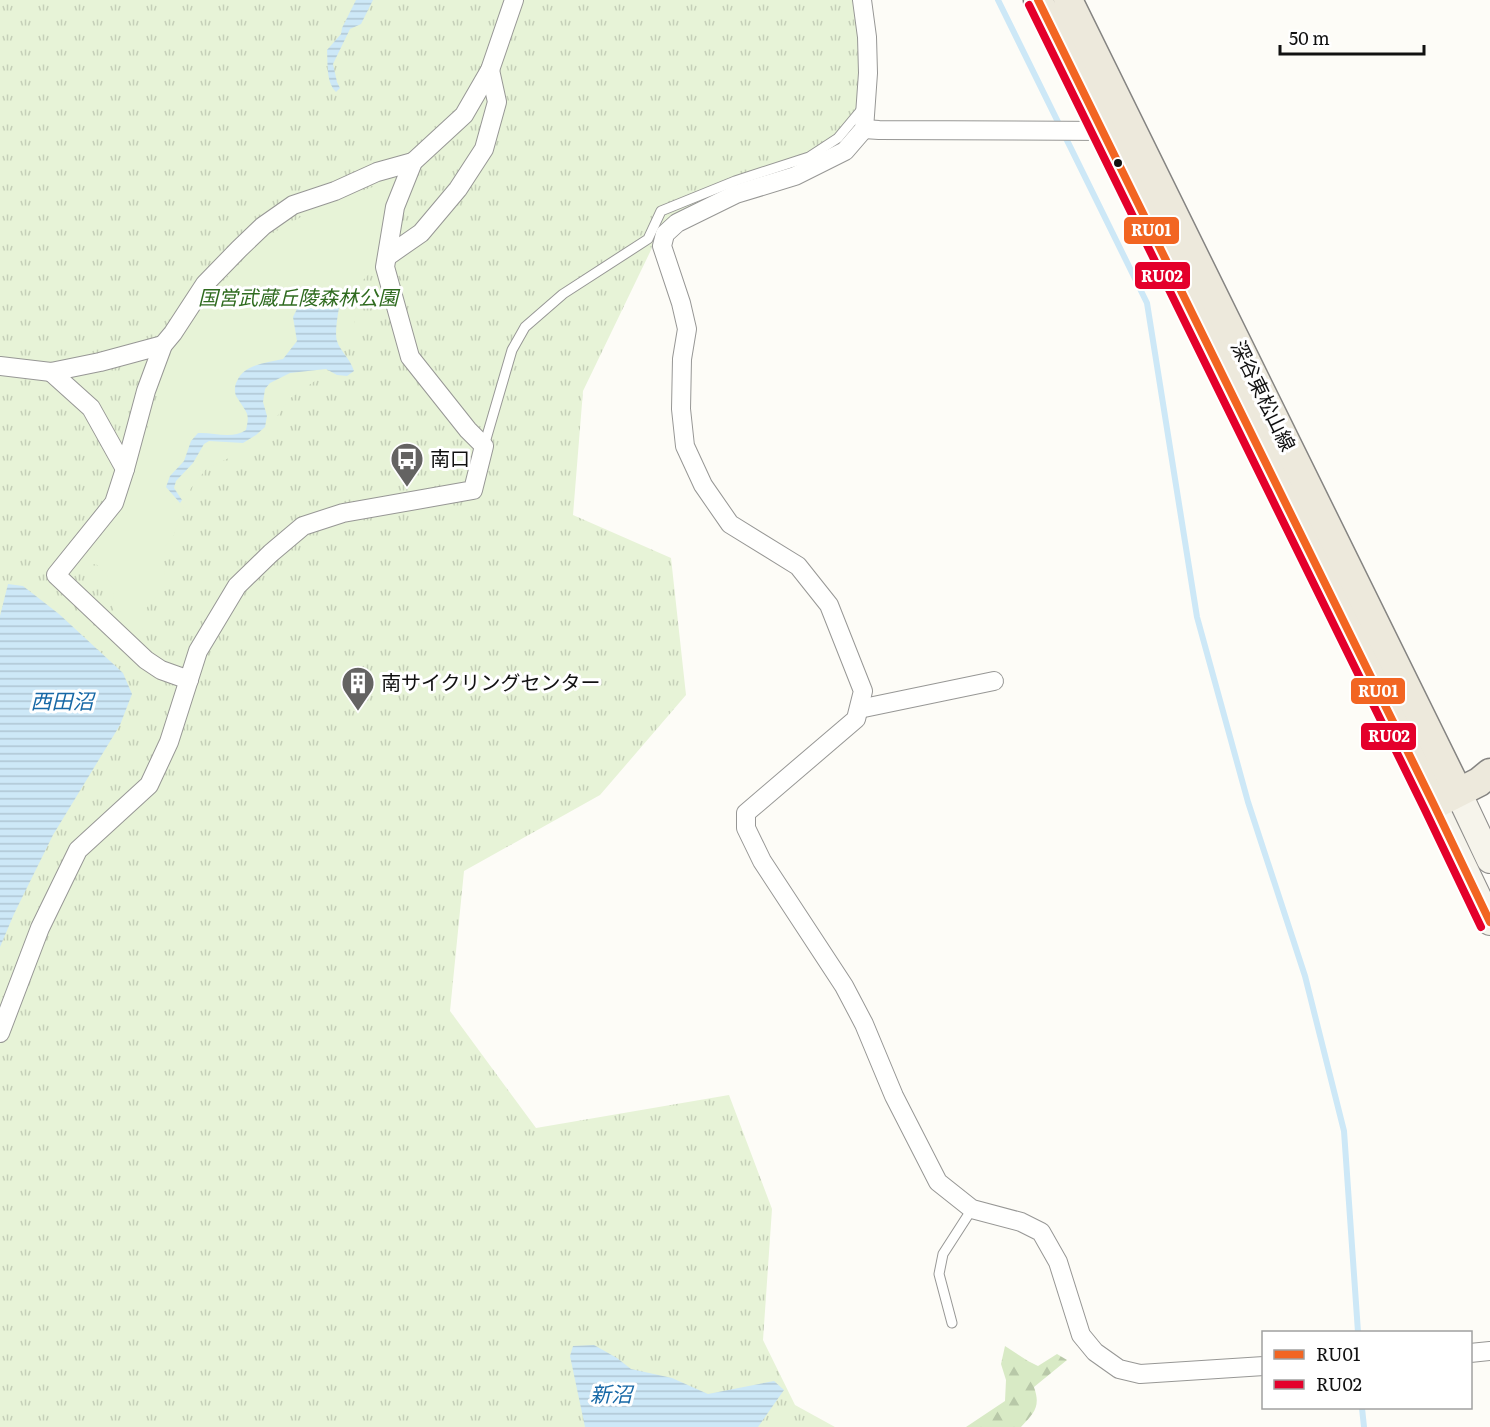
<svg xmlns="http://www.w3.org/2000/svg" width="1490" height="1427" viewBox="0 0 1490 1427" font-family="Literata,'Noto Sans JP',serif">
	<style>
		.forest { fill: url(#forest-firs) }
		.park { fill: url(#park-tufts) }
		.garden { fill: #e7f3d7 }
		.water { fill: url(#water-rules) }
		.lines { fill: none; stroke-linecap: round; stroke-linejoin: round }
		.stream { stroke: #cde8f7; stroke-width: 6 }
		.lane-casing { stroke: #979795; stroke-width: 11 }
		.street-casing { stroke: #979795; stroke-width: 20 }
		.secondary-casing { stroke: #8e8d8b; stroke-width: 28 }
		.primary-casing { stroke: #858482; stroke-width: 31 }
		.lane { stroke: #fffffe; stroke-width: 9 }
		.street { stroke: #fffffe; stroke-width: 18 }
		.secondary { stroke: #f6f4eb; stroke-width: 26 }
		.primary { stroke: #ede9dc; stroke-width: 28 }
		.bus-1-casing { stroke: #fff; stroke-width: 12 }
		.bus-2-casing { stroke: #fff; stroke-width: 12 }
		.bus-1 { stroke: #f26522; stroke-width: 8 }
		.bus-2 { stroke: #e4002b; stroke-width: 8 }
		.bus-dot { fill: #111; stroke: #fff; stroke-width: 2 }
		.labels { text-anchor: middle; stroke-width: 6; stroke-linejoin: round; paint-order: stroke }
		.park-label { font-size: 20px; font-style: italic; fill: #2f6b1f; stroke: #fff }
		.street-label { font-size: 20px; fill: #111; stroke: #fff }
		.poi-label { font-size: 20px; fill: #111; stroke: #fff; text-anchor: start }
		.water-label { font-size: 21px; font-style: italic; fill: #1768a6; stroke: #fff }
		.line-badge { stroke: #fff; stroke-width: 2 }
		.badge-label { font-size: 16px; text-anchor: middle; font-weight: bold; fill: #fff }
	</style>
	<defs>
		<pattern id="forest-firs" width="22" height="20" patternUnits="userSpaceOnUse" patternTransform="scale(1.5)"><rect width="22" height="20" fill="#d8eac5"/><path d="M5 1l3.5 6h-7zM16 11l3.5 6h-7z" fill="#b8c8a8"/></pattern>
		<pattern id="park-tufts" width="24" height="20" patternUnits="userSpaceOnUse" patternTransform="scale(1.5)"><rect width="24" height="20" fill="#e7f3d7"/><path d="M3 7l-1-3M5 7V3M7 7l1-3M15 17l-1-3M17 17v-4M19 17l1-3" fill="none" stroke="#c5cfb8"/></pattern>
		<pattern id="water-rules" width="6" height="5" patternUnits="userSpaceOnUse" patternTransform="scale(1.5)"><rect width="6" height="5" fill="#cde8f7"/><path d="M0 2.5h6" fill="none" stroke="#afc6d3"/></pattern>
	</defs>
	<rect width="100%" height="100%" fill="#fdfcf7"/>
	<path class="forest" d="M 1005,1346 L 1028,1361 L 1038,1366 L 1057,1354 L 1067,1360 L 1034,1387 C 1041,1407 1034,1413 1021,1427 L 966,1427 L 1005,1401 L 1006,1380 L 1001,1364 Z"/>
	<path class="park" d="M 0,0 L 854,0 L 857,16 L 859,85 L 856,123 L 839,147 L 807,164 L 668,221 L 655,233 L 651,250 L 583,391 L 573,515 L 671,558 L 686,695 L 600,795 L 464,871 L 450,1011 L 536,1128 L 729,1095 L 772,1209 L 763,1340 L 795,1405 L 835,1427 L 0,1427 Z"/>
	<path class="garden" d="M 384,183 L 391,184 L 395,188 L 378,265 L 360,283 L 353,334 L 347,346 L 319,378 L 289,399 L 271,425 L 265,442 L 254,453 L 229,458 L 207,468 L 191,488 L 179,519 L 174,535 L 166,545 L 163,565 L 165,577 L 164,587 L 144,611 L 142,630 L 136,635 L 124,633 L 113,621 C 115,598 116,579 96,564 L 75,567 L 77,557 L 94,545 L 114,517 L 127,492 L 172,350 L 214,292 L 261,240 L 320,206 Z"/>
	<g class="water">
		<path d="M 356,0 L 373,0 L 361,24 L 350,29 L 333,64 L 337,82 L 340,88 L 336,92 C 326,82 328,64 327,50 L 341,34 L 342,28 Z"/>
		<path d="M 336,290 L 341,298 C 339,308 334,332 337,341 C 340,351 350,358 354,371 L 347,376 L 337,375 L 326,369 L 290,373 L 270,383 L 265,389 L 263,402 L 267,416 L 265,427 L 256,435 L 243,443 L 209,441 L 204,444 L 193,463 L 176,481 L 174,488 L 182,500 L 180,503 L 166,487 L 170,476 L 184,461 L 191,441 L 198,433 C 214,432 231,440 246,430 C 250,412 247,414 238,399 C 234,394 234,387 237,381 C 245,364 266,363 283,359 L 297,341 L 293,317 L 303,297 L 313,292 Z"/>
		<path d="M 8,584 L 23,586 L 59,614 L 123,673 L 132,694 L 120,725 L 53,835 L 14,914 L 0,947 L 0,616 Z"/>
		<path d="M 594,1345 L 617,1358 L 631,1369 L 672,1378 L 708,1394 L 774,1381 L 784,1390 L 758,1427 L 585,1427 L 570,1356 L 573,1346 Z"/>
	</g>
	<g class="lines">
		<g class="stream">
			<path d="M 998,0 L 1147,303 L 1197,617 L 1248,802 L 1305,976 L 1344,1131 L 1358,1332"/>
			<path d="M 1362,1408 L 1364,1427"/>
		</g>
		<g class="lane-casing">
			<g id="lane">
				<path d="M 484,446 L 512,350 L 525,327 L 563,294 L 648,239 L 661,211 L 735,181 L 809,157 L 838,138 L 863,108"/>
				<path d="M 952,1323 L 939,1274 L 943,1254 L 972,1209"/>
			</g>
		</g>
		<g class="street-casing">
			<g id="street">
				<path d="M 862,0 L 867,37 L 868,73 L 864,129 L 845,151 L 795,176 L 736,194 L 677,223 L 665,234 L 662,246 L 681,303 L 687,329 L 682,359 L 681,409 L 685,446 L 703,485 L 730,524 L 798,566 L 829,605 L 863,691 L 856,719 L 746,813 L 746,828 L 762,861 L 844,986 L 864,1024 L 894,1096 L 938,1182 L 972,1209 L 1021,1222 L 1041,1232 L 1058,1262 L 1081,1335 L 1095,1352 L 1119,1369 L 1140,1374 L 1264,1366"/>
				<path d="M 864,129 L 879,130 L 1111,131"/>
				<path d="M 388,256 L 421,233 L 458,189 L 484,149 L 497,102 L 490,70"/>
				<path d="M 0,366 L 51,372 L 100,362 L 163,345"/>
				<path d="M 51,372 L 91,408 L 125,469"/>
				<path d="M 189,680 L 161,670 L 146,660 L 56,575 L 114,503 L 125,469 L 146,391 L 163,345 L 173,333 L 205,284 L 239,249 L 263,226 L 293,205 L 335,191 L 377,172 L 413,162"/>
				<path d="M 859,709 L 994,681"/>
				<path d="M 0,1033 L 40,928 L 78,850 L 149,785 L 169,742 L 198,651 L 237,586 L 271,553 L 303,526 L 343,513 L 473,490 L 484,446 L 468,430 L 410,357 L 385,267 L 395,207 L 413,162 L 464,115 L 490,70 L 514,0"/>
				<path d="M 1470,1353 L 1490,1351"/>
			</g>
		</g>
		<g class="secondary-casing">
			<g id="secondary">
				<path d="M 1458,792 L 1490,860"/>
				<path d="M 1434,805 L 1490,922"/>
			</g>
		</g>
		<g class="primary-casing">
			<g id="primary">
				<path d="M 1038,0 L 1434,805 L 1479,782 L 1490,773"/>
				<path d="M 1068,0 L 1458,792"/>
			</g>
		</g>
		<use href="#lane" class="lane"/>
		<use href="#street" class="street"/>
		<use href="#secondary" class="secondary"/>
		<use href="#primary" class="primary"/>
		<g class="bus-1-casing">
			<path id="bus-1" d="M 1038,0 L 1434,805 L 1490,922"/>
		</g>
		<g class="bus-2-casing">
			<path id="bus-2" d="M 1029,5 L 1425,810 L 1481,927"/>
		</g>
		<use href="#bus-1" class="bus-1"/>
		<use href="#bus-2" class="bus-2"/>
	</g>
	<defs>
		<g id="bus-pin" transform="scale(1.725)"><path d="M0 17L-7.5 6A9.5 9.5 0 1 1 7.5 6Z" fill="#646362" stroke="#fff"/><path d="M-5-6H5V4H4V6H2V4H-2V6H-4V4H-5ZM-3.5-4V0h7V-4ZM-3.5 1.2v1.5H-2V1.2ZM2 1.2v1.5H3.5V1.2Z" fill="#fff"/></g>
		<g id="building-pin" transform="scale(1.725)"><path d="M0 17L-7.5 6A9.5 9.5 0 1 1 7.5 6Z" fill="#646362" stroke="#fff"/><path d="M-4-6H4V6H1V3H-1V6H-4ZM-2.5-4.3h1.7v1.8h-1.7ZM.8-4.3h1.7v1.8H.8ZM-2.5-1h1.7V.8h-1.7ZM.8-1h1.7V.8H.8Z" fill="#fff"/></g>
	</defs>
	<g fill-rule="evenodd">
		<use href="#bus-pin" x="407" y="459"/>
		<use href="#building-pin" x="358" y="683"/>
	</g>
	<circle class="bus-dot" cx="1118" cy="163" r="5"/>
	<g class="labels">
		<g class="park-label">
			<text x="298" y="305">国営武蔵丘陵森林公園</text>
		</g>
		<g class="street-label">
			<text transform="translate(1263 396) rotate(64)" y="7">深谷東松山線</text>
		</g>
		<g class="poi-label">
			<text x="430" y="466">南口</text>
			<text x="381" y="690">南サイクリングセンター</text>
		</g>
		<g class="water-label">
			<text x="62" y="709">西田沼</text>
			<text x="611" y="1402">新沼</text>
		</g>
	</g>
	<g class="line-badge">
		<rect x="1123" y="216" width="57" height="29" rx="6" fill="#f26522"/>
		<rect x="1134" y="261" width="57" height="29" rx="6" fill="#e4002b"/>
		<rect x="1350" y="677" width="56" height="28" rx="6" fill="#f26522"/>
		<rect x="1360" y="722" width="57" height="29" rx="6" fill="#e4002b"/>
	</g>
	<g class="badge-label">
		<text x="1151" y="236">RU01</text>
		<text x="1162" y="282">RU02</text>
		<text x="1378" y="697">RU01</text>
		<text x="1389" y="742">RU02</text>
	</g>
	<rect x="1262" y="1331" width="210" height="78" fill="#ffffff" stroke="#a0a0a0" stroke-width="1.5"/>
	<rect x="1274" y="1350" width="30" height="9" fill="#f26522" stroke="#a0a0a0" stroke-width="1.5"/>
	<text x="1316" y="1361" font-size="18" fill="#111111">RU01</text>
	<rect x="1274" y="1380" width="30" height="9" fill="#e4002b" stroke="#a0a0a0" stroke-width="1.5"/>
	<text x="1316" y="1391" font-size="18" fill="#111111">RU02</text>
	<path d="M1280 45v9h144v-9" fill="none" stroke="#111111" stroke-width="3"/>
	<text x="1289" y="45" font-size="18" fill="#111111" stroke="#ffffff" stroke-width="4.5" paint-order="stroke">50 m</text>
</svg>
